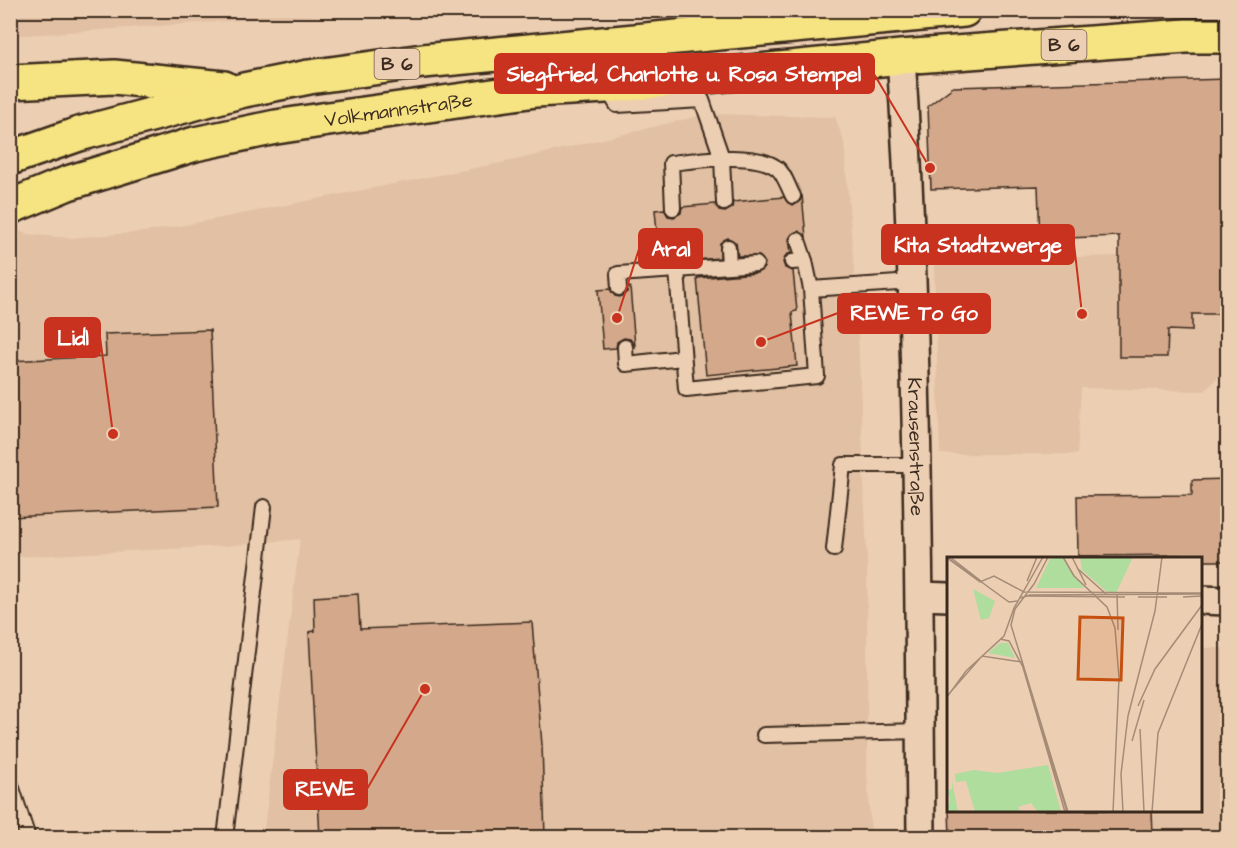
<svg xmlns="http://www.w3.org/2000/svg" width="1238" height="848" viewBox="0 0 1238 848" font-family="'Architects Daughter',sans-serif">
	<style>
		.built { fill: #e1c0a3 }
		.building { fill: #d3a88b; stroke: #3b2a1e; stroke-width: 1.5 }
		.lines { fill: none; stroke-linecap: round; stroke-linejoin: round }
		.lane-casing { stroke: #3b2a1e; stroke-width: 18 }
		.street-casing { stroke: #3b2a1e; stroke-width: 32 }
		.primary-casing { stroke: #3b2a1e; stroke-width: 38 }
		.lane { stroke: #ecceb2; stroke-width: 14 }
		.street { stroke: #ecceb2; stroke-width: 27 }
		.primary { stroke: #f6e381; stroke-width: 33 }
		.labels { text-anchor: middle; stroke-width: 4.5; stroke-linejoin: round; paint-order: stroke }
		.shield { fill: #ecceb2; stroke: #705b4a; stroke-width: 1.5 }
		.shield-label { font-size: 18px; font-weight: bold; fill: #3b2a1e }
		.street-label { font-size: 20px; fill: #3b2a1e; stroke: #ecceb2 }
		.inset-road { fill: none; stroke: #a58c77; stroke-width: 1.5 }
		.view { fill: #c55010; fill-opacity: 0.15; stroke: #c55010; stroke-width: 3 }
		.inset-edge { fill: none; stroke: #3b2a1e; stroke-width: 3 }
		.leader { fill: none; stroke: #c8321e; stroke-width: 2 }
		.callout-dot { fill: #c8321e; stroke: #ecceb2; stroke-width: 2 }
		.callout { fill: #c8321e; stroke: #c8321e; stroke-width: 2 }
		.callout-label { font-size: 21px; text-anchor: middle; font-weight: bold; fill: #fff }
	</style>
	<rect width="100%" height="100%" fill="#ecceb2"/>
	<filter id="ink" filterUnits="userSpaceOnUse"><feTurbulence type="fractalNoise" baseFrequency=".0167" numOctaves="2"/><feDisplacementMap in="SourceGraphic" scale="12" xChannelSelector="R" yChannelSelector="G"/><feConvolveMatrix kernelMatrix="1 2 1 2 8 2 1 2 1" color-interpolation-filters="sRGB"/></filter>
	<g filter="url(#ink)">
		<g class="built">
			<path d="M 11,10 L 378,10 L 378,11 L 11,36 Z"/>
			<path d="M 707,114 L 835,117 L 844,142 L 857,308 L 867,561 L 867,773 L 871,837 L 263,837 L 300,539 L 225,546 L 11,557 L 11,227 L 26,234 L 69,238 L 144,232 L 180,226 L 516,160 Z"/>
			<path d="M 1227,253 L 1227,367 L 1205,391 L 1081,388 L 1077,454 L 940,454 L 934,261 Z"/>
			<path d="M 1201,648 L 1227,648 L 1227,837 L 1153,837 L 1152,811 L 1200,810 Z"/>
		</g>
		<g class="building">
			<path d="M 1227,79 L 1227,314 L 1192,314 L 1192,331 L 1168,330 L 1167,357 L 1119,357 L 1119,236 L 1040,239 L 1038,186 L 931,189 L 928,106 L 953,87 Z"/>
			<path d="M 802,195 L 806,237 L 799,231 L 792,234 L 789,239 L 791,253 L 786,255 L 783,262 L 785,268 L 793,271 L 797,311 L 792,312 L 797,366 L 706,375 L 697,278 L 757,273 L 764,268 L 765,263 L 759,256 L 738,256 L 736,243 L 728,238 L 720,243 L 720,258 L 695,260 L 694,250 L 684,251 L 682,246 L 675,243 L 669,245 L 666,253 L 659,254 L 655,210 L 664,209 L 668,216 L 674,217 L 681,213 L 682,207 L 715,204 L 719,211 L 725,212 L 732,208 L 733,202 L 784,197 L 788,203 L 793,205 L 800,201 Z"/>
			<path d="M 628,287 L 630,287 L 635,346 L 630,339 L 624,338 L 617,342 L 616,348 L 603,349 L 598,290 L 610,289 L 615,296 L 620,297 L 627,292 Z"/>
			<path d="M 210,330 L 218,507 L 10,517 L 10,361 L 106,356 L 105,334 Z"/>
			<path d="M 1227,479 L 1227,561 L 1200,561 L 1200,558 L 1191,558 L 1192,555 L 1078,556 L 1077,496 L 1192,495 L 1192,480 Z"/>
			<path d="M 358,594 L 360,629 L 532,622 L 542,745 L 545,837 L 320,837 L 309,632 L 315,631 L 314,597 Z"/>
			<path d="M 949,810 L 1152,810 L 1153,837 L 950,837 Z"/>
		</g>
		<g class="lines">
			<g class="lane-casing">
				<g id="lane">
					<path d="M 607,88 L 617,105 L 702,100 L 722,158 L 724,203"/>
					<path d="M 673,208 L 671,163 C 698,160 754,151 777,168 C 784,173 789,189 793,196"/>
					<path d="M 798,240 L 805,261"/>
					<path d="M 728,247 L 729,266 L 756,264"/>
					<path d="M 675,252 L 677,270 L 729,266"/>
					<path d="M 619,288 L 618,274 L 677,270 L 686,389 L 817,376 L 811,289 L 805,261 L 792,262"/>
					<path d="M 811,289 L 912,282"/>
					<path d="M 625,347 L 626,364 L 683,358"/>
					<path d="M 834,549 L 843,465 L 917,465"/>
					<path d="M 764,735 L 920,731"/>
					<path d="M 10,782 L 28,838"/>
					<path d="M 225,838 L 264,507"/>
				</g>
			</g>
			<g class="street-casing">
				<g id="street">
					<path id="s1" d="M 901,57 C 918,317 919,577 921,838"/>
					<path d="M 920,596 L 948,597"/>
					<path d="M 1200,600 L 1228,601"/>
				</g>
			</g>
			<g class="primary-casing">
				<g id="primary">
					<path d="M 10,82 L 114,77 L 224,88"/>
					<path d="M 10,158 L 79,134 L 244,90 L 309,77 L 423,61 L 964,10"/>
					<path id="s2" d="M 10,207 L 68,183 L 195,144 L 276,127 L 335,118 L 536,90 L 606,86 L 901,57 L 1186,36 L 1228,36"/>
				</g>
			</g>
			<use href="#lane" class="lane"/>
			<use href="#street" class="street"/>
			<use href="#primary" class="primary"/>
		</g>
	</g>
	<g class="labels">
		<g class="shield">
			<rect x="1041.5" y="30" width="45" height="30" rx="4.5"/>
			<rect x="374.5" y="49" width="45" height="30" rx="4.5"/>
		</g>
		<g class="shield-label">
			<text x="1064" y="51">B 6</text>
			<text x="397" y="70">B 6</text>
		</g>
		<g class="street-label">
			<text dy="7" stroke="none"><textPath href="#s2" startOffset="402">Volkmannstraße</textPath></text>
			<text dy="7" stroke="none"><textPath href="#s1" startOffset="390">Krausenstraße</textPath></text>
		</g>
	</g>
	<g transform="translate(947 557)">
		<rect width="255" height="255" fill="#ecceb2"/>
		<path d="M 115,0 L 137,31 L 89,31 L 103,2 ZM 133,0 L 186,0 L 169,36 L 159,34 L 135,13 ZM 26,32 L 48,44 L 42,61 L 34,63 ZM 53,86 L 61,86 L 68,101 L 41,96 ZM 101,208 L 114,255 L 91,255 L 84,246 L 71,250 L 74,255 L 28,255 L 19,224 L 9,225 L 8,217 L 27,213 L 50,216 ZM 5,224 L 11,255 L 2,255 L 0,248 L 3,243 L 0,233 L 5,232 Z" fill="#aedd9d"/>
		<path class="inset-road" d="M 0,0 L 62,45 L 72,44M 3,0 L 34,24M 116,0 L 127,19 L 160,50 L 168,71 L 172,121 L 166,255M 125,0 L 139,28M 0,1 L 33,25 L 47,19 L 77,35 L 255,36M 130,11 L 159,37M 80,24 L 90,0M 87,27 L 68,52 L 64,68 L 121,255M 87,27 L 101,0M 170,37 L 171,73M 80,39 L 178,40M 191,40 L 220,40M 236,40 L 255,39M 73,41 L 83,38 L 255,37M 53,82 L 62,84 L 77,112 L 120,255M 75,107 L 118,255M 0,139 L 35,99 L 75,105M 0,140 L 19,114 L 57,79 L 67,51 L 96,0M 191,149 L 208,112 L 255,48M 193,172 L 197,255M 185,184 L 197,143M 176,255 L 174,217 L 181,159 L 208,54 L 215,0M 205,255 L 211,176 L 255,67"/>
		<path class="view" d="M 133,60 L 176,61 L 174,123 L 131,122 Z"/>
		<rect width="255" height="255" class="inset-edge"/>
	</g>
	<path class="leader" d="M930 168L874 74M1082 314L1074 244M617 318L639 249M761 342L838 313M113 434L100 337M425 689L367 789"/>
	<g class="callout-dot">
		<circle cx="930" cy="168" r="6"/>
		<circle cx="1082" cy="314" r="6"/>
		<circle cx="617" cy="318" r="6"/>
		<circle cx="761" cy="342" r="6"/>
		<circle cx="113" cy="434" r="6"/>
		<circle cx="425" cy="689" r="6"/>
	</g>
	<g class="callout">
		<rect x="495" y="54" width="379" height="39" rx="6"/>
		<rect x="882" y="225" width="192" height="39" rx="6"/>
		<rect x="639" y="229" width="63" height="39" rx="6"/>
		<rect x="838" y="294" width="152" height="39" rx="6"/>
		<rect x="45" y="318" width="55" height="39" rx="6"/>
		<rect x="284" y="770" width="83" height="39" rx="6"/>
	</g>
	<g class="callout-label">
		<text x="684" y="81">Siegfried, Charlotte u. Rosa Stempel</text>
		<text x="978" y="252">Kita Stadtzwerge</text>
		<text x="671" y="256">Aral</text>
		<text x="914" y="320">REWE To Go</text>
		<text x="73" y="345">Lidl</text>
		<text x="325" y="796">REWE</text>
	</g>
	<rect width="1238" height="848" fill="none" stroke="#ecceb2" stroke-width="36"/>
	<rect x="18" y="18" width="1202" height="812" fill="none" stroke="#3b2a1e" stroke-width="2" filter="url(#ink)"/>
</svg>
